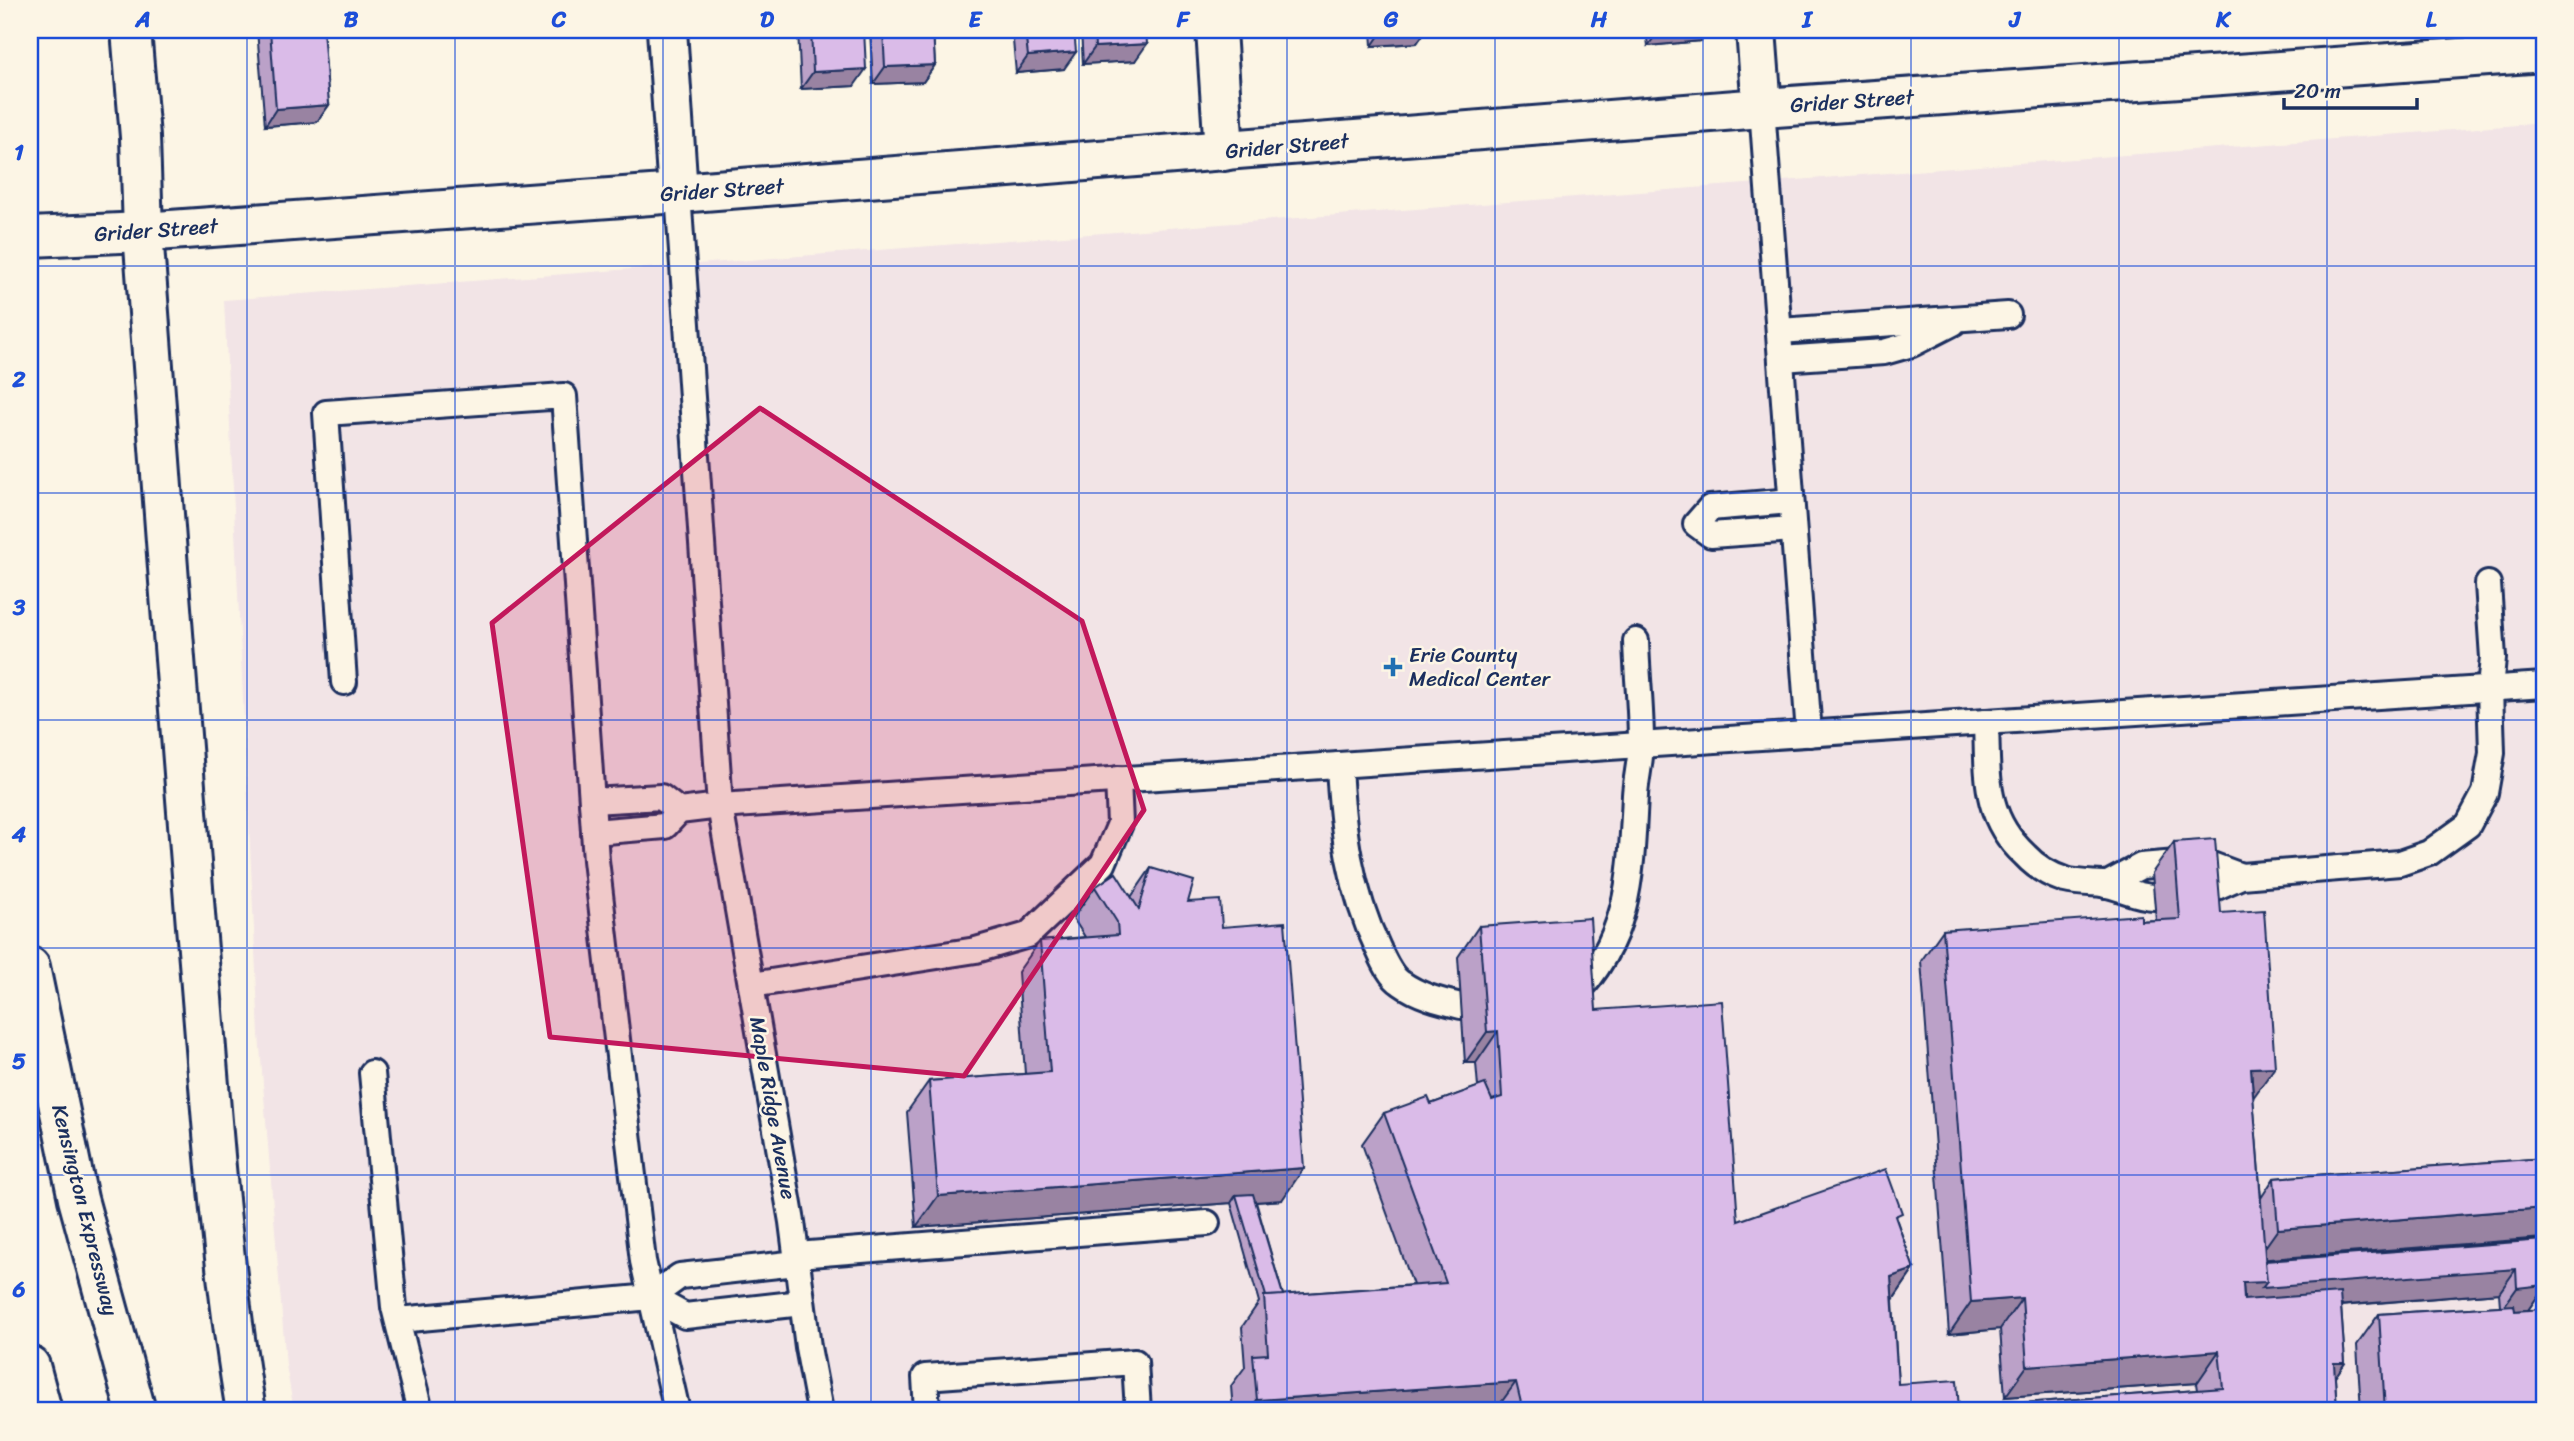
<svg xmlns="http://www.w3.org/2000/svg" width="2574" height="1441" viewBox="0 0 2574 1441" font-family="Sriracha,sans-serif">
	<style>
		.built { fill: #f2e4e6 }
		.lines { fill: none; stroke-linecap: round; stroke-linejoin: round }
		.service-casing { stroke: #1b2f5e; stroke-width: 30 }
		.minor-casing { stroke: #1b2f5e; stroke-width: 44 }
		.tertiary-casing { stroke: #1b2f5e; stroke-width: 44 }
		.motorway-casing { stroke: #1b2f5e; stroke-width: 44 }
		.service { stroke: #fcf5e5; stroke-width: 24 }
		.minor { stroke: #fcf5e5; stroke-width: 38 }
		.tertiary { stroke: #fcf5e5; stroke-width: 38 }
		.motorway { stroke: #fcf5e5; stroke-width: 38 }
		.wall { fill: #bba1c8; stroke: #1b2f5e; stroke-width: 2 }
		.shaded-wall { fill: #9983a2; stroke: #1b2f5e; stroke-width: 2 }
		.building { fill: #dabbe8; stroke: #1b2f5e; stroke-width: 2 }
		.marked { fill: #c2185b; fill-opacity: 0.2; stroke: #c2185b; stroke-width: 5; stroke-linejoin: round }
		.grid { fill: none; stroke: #1d4ed8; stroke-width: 2; stroke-opacity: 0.55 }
		.poi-dot { fill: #1f6fb2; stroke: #fcf5e5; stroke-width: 2.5 }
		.labels { text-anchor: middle; stroke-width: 5; stroke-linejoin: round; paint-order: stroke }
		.street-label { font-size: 21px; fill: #1b2f5e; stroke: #fcf5e5 }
		.poi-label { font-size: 21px; fill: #1b2f5e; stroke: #fcf5e5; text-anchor: start }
		.neatline { fill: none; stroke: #1d4ed8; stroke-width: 2.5 }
		.grid-label { font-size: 23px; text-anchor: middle; font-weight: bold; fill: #1d4ed8 }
	</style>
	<rect width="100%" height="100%" fill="#fcf5e5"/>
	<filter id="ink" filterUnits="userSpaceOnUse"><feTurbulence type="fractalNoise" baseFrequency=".0143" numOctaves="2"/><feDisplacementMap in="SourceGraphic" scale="14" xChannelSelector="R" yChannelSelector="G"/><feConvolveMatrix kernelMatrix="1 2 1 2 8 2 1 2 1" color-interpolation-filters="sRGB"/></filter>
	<g filter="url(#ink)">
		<path class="built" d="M 2544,123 L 2544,1411 L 294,1411 L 286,1365 L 259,1035 L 224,300 Z"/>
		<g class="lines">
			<g class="service-casing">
				<g id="service">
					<path d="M 1762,108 L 1809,734"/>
					<path d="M 678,193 L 720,806 L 792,1222 L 808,1347 L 820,1411"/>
					<path d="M 1780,331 L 2008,315"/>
					<path d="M 1781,359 L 1884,352 L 1912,344 L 1953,323"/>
					<path d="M 1791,501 L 1710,508 L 1696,524 L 1711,535 L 1793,529"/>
					<path d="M 344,682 L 326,413 L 564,396 L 596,860 L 643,1261 L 677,1411"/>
					<path d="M 1986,722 C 1988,775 1983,816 2025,855 C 2036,867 2050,875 2065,880 C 2078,883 2090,883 2102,884 C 2120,886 2135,897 2154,897"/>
					<path d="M 1339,765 C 1342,828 1350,890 1378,948 C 1383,959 1390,976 1401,983 C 1419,996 1440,1001 1461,1006"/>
					<path d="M 592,801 L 661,797 L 679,811"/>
					<path d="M 594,832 L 665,826 L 679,811 L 720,806 L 2544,685"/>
					<path d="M 2106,885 L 2141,866 L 2201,861 L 2241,876"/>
					<path d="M 2195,894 L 2203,893 L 2241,876 L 2400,863 L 2429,853 L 2468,825 L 2485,793 L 2492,753 L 2490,688 L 2493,658 L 2488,584"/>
					<path d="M 752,985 L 976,950 L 1028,935 L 1103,864 L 1120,824 L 1118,779"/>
					<path d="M 1572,998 C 1631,938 1631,874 1635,795 C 1636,778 1641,760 1641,742 C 1641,709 1637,675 1636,641"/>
					<path d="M 372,1073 L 394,1307 L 420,1411"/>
					<path d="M 797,1255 L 1207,1223"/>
					<path d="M 651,1297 L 685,1316 L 802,1303"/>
					<path d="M 398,1320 L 651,1297 L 680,1276 L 797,1263"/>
					<path d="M 927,1411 L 925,1377 L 1135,1362 L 1138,1411"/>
				</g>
			</g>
			<g class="minor-casing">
				<g id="minor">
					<path d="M 131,30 L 140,137 L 143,232"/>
					<path d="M 667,30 L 678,193"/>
					<path d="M 1216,30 L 1224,151"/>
					<path d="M 1756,30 L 1762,108"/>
				</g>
			</g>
			<g class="tertiary-casing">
				<path id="tertiary" d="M 30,237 L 143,232 L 678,193 L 1762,108 L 2544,52"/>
			</g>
			<g class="motorway-casing">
				<g id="motorway">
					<path d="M 143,232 C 159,463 178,695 196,926 C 210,1088 219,1251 246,1411"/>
					<path d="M 30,967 L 78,1199 L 136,1411"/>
					<path d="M 30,1366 L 42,1411"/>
				</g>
			</g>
			<use href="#service" class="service"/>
			<use href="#minor" class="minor"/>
			<use href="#tertiary" class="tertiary"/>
			<use href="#motorway" class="motorway"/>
		</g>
		<g class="wall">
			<path d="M 257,30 L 323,30 L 329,105 L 317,122 L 265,126 Z"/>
			<path d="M 798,30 L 864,30 L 854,86 L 801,89 Z"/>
			<path d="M 870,30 L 933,30 L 935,65 L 923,82 L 873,84 Z"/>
			<path d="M 1012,30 L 1074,30 L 1064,69 L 1016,73 Z"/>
			<path d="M 1081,30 L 1146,30 L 1135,61 L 1083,64 Z"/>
			<path d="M 1371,30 L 1426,30 L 1417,43 L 1372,46 Z"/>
			<path d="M 1646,30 L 1709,30 L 1701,41 L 1648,46 Z"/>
			<path d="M 2174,842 L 2221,913 L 2253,1098 L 2261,1198 L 2274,1178 L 2544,1158 L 2544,1238 L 2265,1259 L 2265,1261 L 2544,1240 L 2542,1290 L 2528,1310 L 2544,1411 L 2361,1411 L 2357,1345 L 2379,1314 L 2500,1306 L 2499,1293 L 2341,1306 L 2345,1363 L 2335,1377 L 2337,1411 L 2019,1411 L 2024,1403 L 2198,1390 L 2197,1383 L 2005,1397 L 2000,1329 L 1949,1334 L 1921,961 L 1943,930 L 2156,920 L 2152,873 Z"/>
			<path d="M 1151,868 L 1188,902 L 1222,927 L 1282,1200 L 1256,1202 L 1283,1295 L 1413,1285 L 1362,1144 L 1384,1113 L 1431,1104 L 1478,1087 L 1476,1063 L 1465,1063 L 1458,957 L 1479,926 L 1596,1010 L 1738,1221 L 1897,1221 L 1914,1269 L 1893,1300 L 1898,1384 L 1959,1411 L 1233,1411 L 1231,1386 L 1245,1367 L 1242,1327 L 1259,1302 L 1231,1203 L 916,1227 L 907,1112 L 929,1081 L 1025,1074 L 1018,972 L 1040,941 L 1085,937 L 1073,918 L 1095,887 L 1131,897 Z"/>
		</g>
		<g class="shaded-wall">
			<path d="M 1383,30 L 1426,30 L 1417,43 L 1372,46 Z"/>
			<path d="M 1659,30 L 1709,30 L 1701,41 L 1648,46 Z"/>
			<path d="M 1147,44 L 1135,61 L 1083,64 L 1095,47 Z"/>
			<path d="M 1076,52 L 1064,69 L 1016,73 L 1028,56 Z"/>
			<path d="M 935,65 L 923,82 L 873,84 L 885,67 Z"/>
			<path d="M 866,69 L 854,86 L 801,89 L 813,72 Z"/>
			<path d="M 329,105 L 317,122 L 265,126 L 276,109 Z"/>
			<path d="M 1498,1031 L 1476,1063 L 1465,1063 L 1487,1032 Z"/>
			<path d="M 2275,1067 L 2253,1098 L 2251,1068 Z"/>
			<path d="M 1304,1168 L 1282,1200 L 1239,1203 L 1236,1195 L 1231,1203 L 916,1227 L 938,1196 Z"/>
			<path d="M 2544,1208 L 2544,1238 L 2256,1260 L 2278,1229 Z"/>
			<path d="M 2544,1267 L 2544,1290 L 2542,1290 L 2528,1310 L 2500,1312 L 2517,1288 Z"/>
			<path d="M 1914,1269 L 1892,1301 L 1891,1277 Z"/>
			<path d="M 2516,1269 L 2499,1293 L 2245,1313 L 2243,1283 Z"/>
			<path d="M 2022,1298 L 2000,1329 L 1949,1334 L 1971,1302 Z"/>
			<path d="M 2219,1351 L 2197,1383 L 2005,1397 L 2027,1366 Z"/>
			<path d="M 2334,1363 L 2345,1363 L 2323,1394 Z"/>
			<path d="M 1516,1382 L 1495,1411 L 1249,1411 L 1257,1400 Z"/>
		</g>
		<g class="building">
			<path d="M 270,30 L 323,30 L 329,105 L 276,109 Z"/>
			<path d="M 811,30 L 864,30 L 866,69 L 813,72 Z"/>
			<path d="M 883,30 L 933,30 L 935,65 L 885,67 Z"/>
			<path d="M 1025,30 L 1074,30 L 1076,52 L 1028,56 Z"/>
			<path d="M 1094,30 L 1146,30 L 1147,44 L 1095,47 Z"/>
			<path d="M 2215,839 L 2221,913 L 2264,910 L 2275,1067 L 2251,1068 L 2267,1282 L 2243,1283 L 2244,1300 L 2340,1293 L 2345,1363 L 2334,1363 L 2337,1411 L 2025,1411 L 2024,1403 L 2223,1388 L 2219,1351 L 2027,1366 L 2022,1298 L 1971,1302 L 1943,930 L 2141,915 L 2141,921 L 2180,919 L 2174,842 Z"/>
			<path d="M 1151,868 L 1194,881 L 1188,902 L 1220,900 L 1222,927 L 1285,922 L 1304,1168 L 938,1196 L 929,1081 L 1050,1072 L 1040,941 L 1118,935 L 1117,922 L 1095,887 L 1116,873 L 1139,909 Z"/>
			<path d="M 1590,918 L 1596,1010 L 1722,1001 L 1738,1221 L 1886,1169 L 1902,1213 L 1895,1216 L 1914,1269 L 1891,1277 L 1898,1384 L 1957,1380 L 1959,1411 L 1523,1411 L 1516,1382 L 1257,1400 L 1253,1355 L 1268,1354 L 1264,1296 L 1446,1283 L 1384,1113 L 1428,1097 L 1431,1104 L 1485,1084 L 1492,1100 L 1502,1097 L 1498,1031 L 1487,1032 L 1479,926 Z"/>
			<path d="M 2544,1158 L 2544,1208 L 2278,1229 L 2274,1178 Z"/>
			<path d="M 1253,1194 L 1283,1295 L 1266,1296 L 1236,1195 Z"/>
			<path d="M 2544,1240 L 2544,1285 L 2517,1288 L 2516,1269 L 2262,1288 L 2267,1282 L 2265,1261 Z"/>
			<path d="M 2514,1305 L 2515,1311 L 2544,1309 L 2544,1411 L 2385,1411 L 2379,1314 Z"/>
		</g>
	</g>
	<path class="marked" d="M 760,408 L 1082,621 L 1144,810 L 964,1076 L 550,1037 L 492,623 Z"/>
	<path class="grid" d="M 247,30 L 247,1411M 455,30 L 455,1411M 663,30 L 663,1411M 871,30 L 871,1411M 1079,30 L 1079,1411M 1287,30 L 1287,1411M 1495,30 L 1495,1411M 1703,30 L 1703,1411M 1911,30 L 1911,1411M 2119,30 L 2119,1411M 2327,30 L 2327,1411M 30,266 L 2544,266M 30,493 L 2544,493M 30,720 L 2544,720M 30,948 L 2544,948M 30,1175 L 2544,1175"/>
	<path class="poi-dot" d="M1389.5 656.5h7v7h7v7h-7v7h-7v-7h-7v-7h7z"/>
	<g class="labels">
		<g class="street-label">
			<text transform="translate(1852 101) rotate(-4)" y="7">Grider Street</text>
			<text transform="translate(1287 146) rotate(-5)" y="7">Grider Street</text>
			<text transform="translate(722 190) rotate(-4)" y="7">Grider Street</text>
			<text transform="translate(156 230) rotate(-4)" y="7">Grider Street</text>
			<text transform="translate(773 1108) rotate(80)" y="7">Maple Ridge Avenue</text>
			<text transform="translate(85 1210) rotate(76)" y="7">Kensington Expressway</text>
		</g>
		<g class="poi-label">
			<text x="1409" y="662">Erie County<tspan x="1409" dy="24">Medical Center</tspan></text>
		</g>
	</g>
	<rect width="2574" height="1441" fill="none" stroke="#fcf5e5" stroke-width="77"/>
	<path d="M2284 98v10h133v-10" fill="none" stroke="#1b2f5e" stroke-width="3.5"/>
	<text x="2294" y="98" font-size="21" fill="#1b2f5e" stroke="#fcf5e5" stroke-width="5" paint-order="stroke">20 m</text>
	<rect x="38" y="38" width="2498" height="1364" class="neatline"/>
	<g class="grid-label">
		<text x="143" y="27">A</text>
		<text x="351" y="27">B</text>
		<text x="559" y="27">C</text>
		<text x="767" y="27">D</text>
		<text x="975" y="27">E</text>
		<text x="1183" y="27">F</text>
		<text x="1391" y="27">G</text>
		<text x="1599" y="27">H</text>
		<text x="1807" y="27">I</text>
		<text x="2015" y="27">J</text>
		<text x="2223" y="27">K</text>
		<text x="2431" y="27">L</text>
		<text x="19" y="160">1</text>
		<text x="19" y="387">2</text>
		<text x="19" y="615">3</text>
		<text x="19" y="842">4</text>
		<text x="19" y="1069">5</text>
		<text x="19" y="1297">6</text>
	</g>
</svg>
